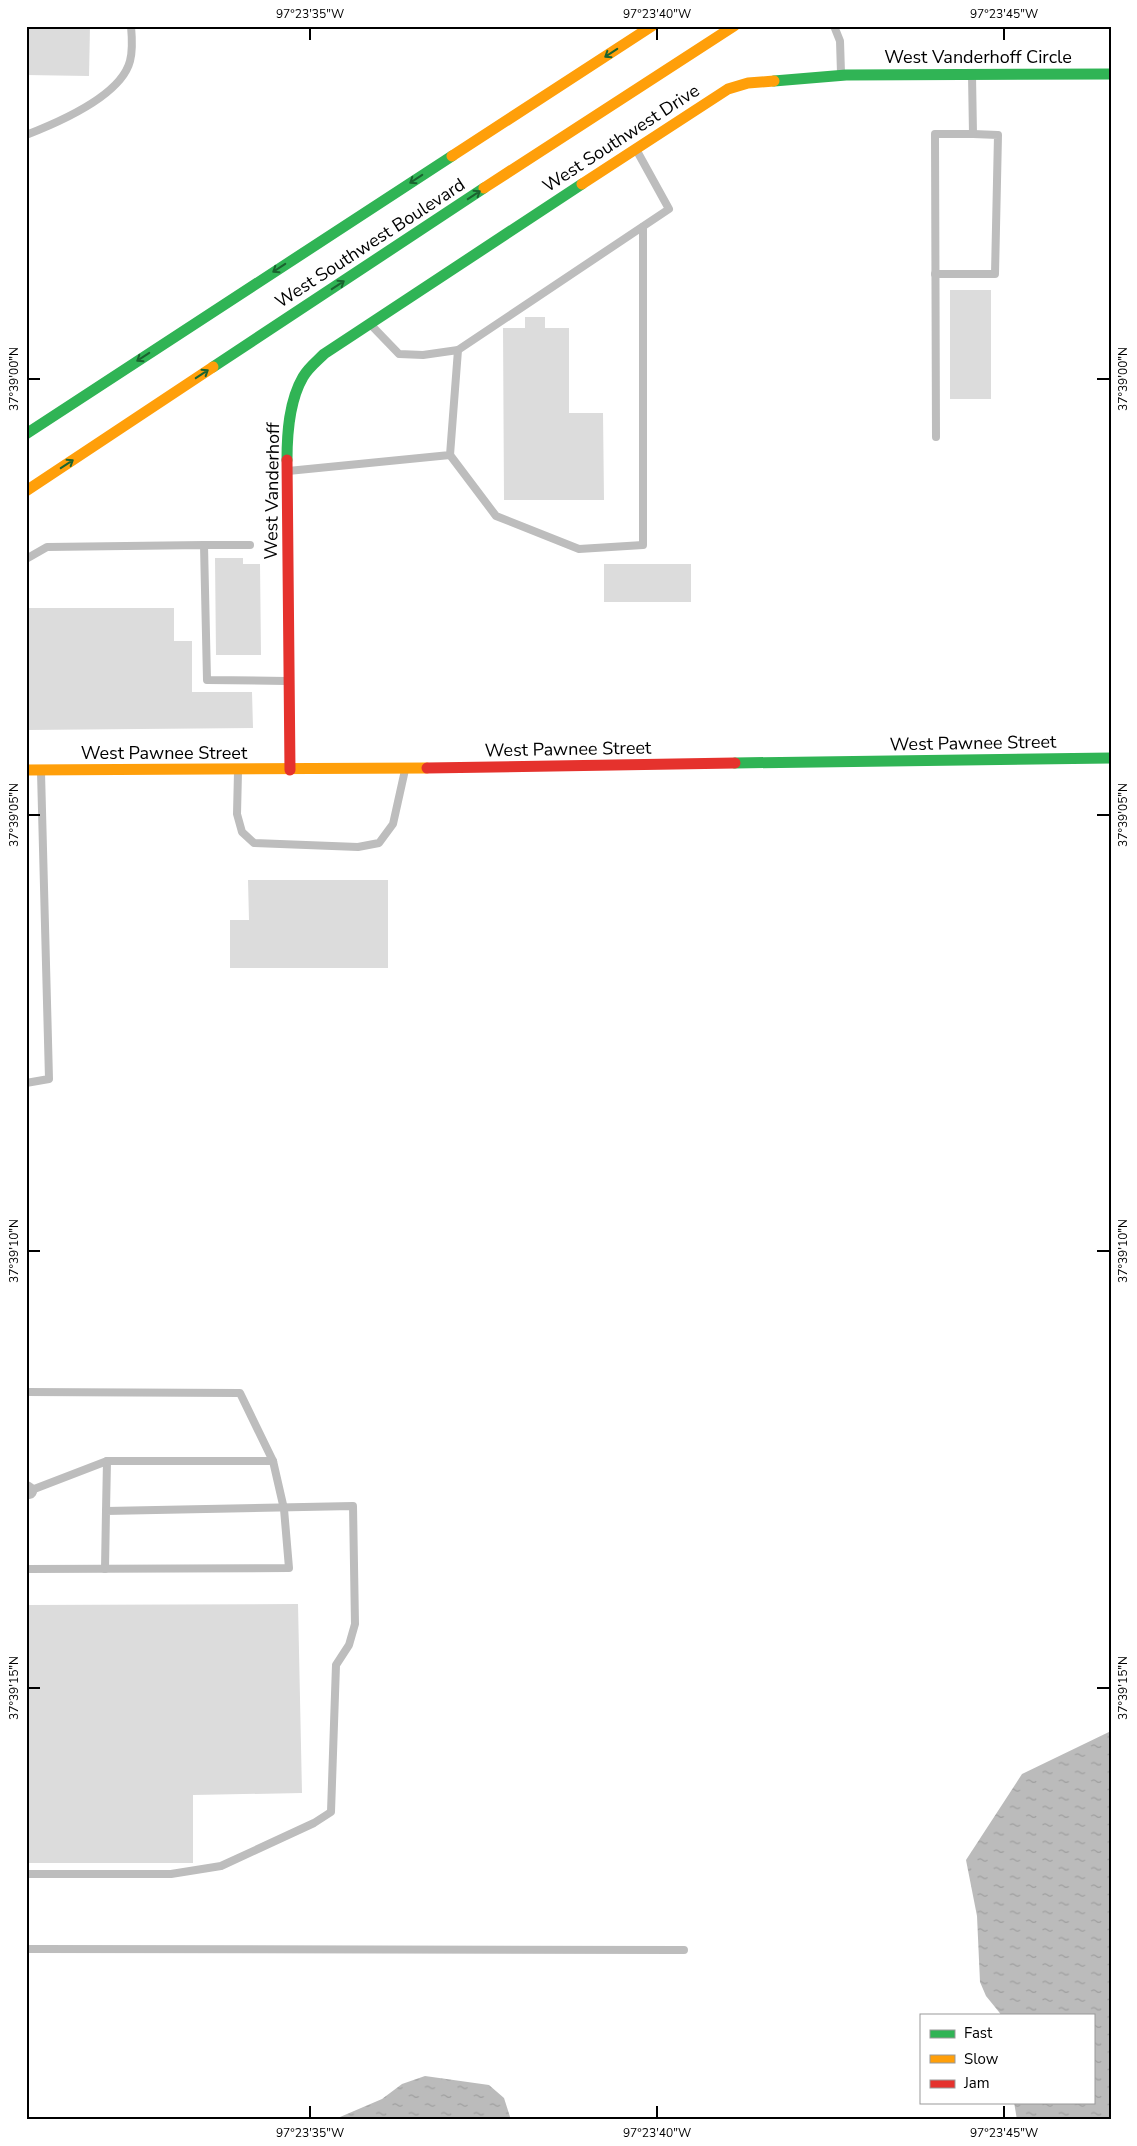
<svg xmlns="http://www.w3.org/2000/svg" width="1137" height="2146" viewBox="0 0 1137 2146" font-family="'Nunito Sans',sans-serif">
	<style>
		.water { fill: url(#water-ripples) }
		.building { fill: #dcdcdc }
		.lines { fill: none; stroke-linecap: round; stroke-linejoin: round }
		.lane { stroke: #bdbdbd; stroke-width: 8 }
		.street { stroke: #bdbdbd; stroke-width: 16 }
		.fast { stroke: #30b455; stroke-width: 11 }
		.slow { stroke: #ff9f0a; stroke-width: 11 }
		.jam { stroke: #e5322d; stroke-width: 11 }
		.oneway { stroke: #1a632f }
		.ticks { fill: none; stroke: #000; stroke-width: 2 }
		.labels { text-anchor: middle; stroke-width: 4; stroke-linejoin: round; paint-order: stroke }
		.street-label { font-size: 18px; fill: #000; stroke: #fff }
		.neatline { fill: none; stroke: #000; stroke-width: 2 }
		.ticks-label { font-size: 12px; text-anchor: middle; fill: #000 }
	</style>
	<defs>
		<pattern id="water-ripples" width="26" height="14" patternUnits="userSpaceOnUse" patternTransform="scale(1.25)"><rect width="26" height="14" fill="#bbb"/><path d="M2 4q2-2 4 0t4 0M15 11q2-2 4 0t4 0" fill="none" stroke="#9f9f9f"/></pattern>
	</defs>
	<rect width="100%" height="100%" fill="#fff"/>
	<g class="water">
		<path d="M 1111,1731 L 1111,2120 L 1017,2120 L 1014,2102 L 1093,2102 L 1093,2015 L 1001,2015 L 999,2012 L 986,1996 L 980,1982 L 977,1916 L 966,1860 L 1022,1774 Z"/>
		<path d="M 425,2076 L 489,2085 L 504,2098 L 511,2120 L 333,2120 L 382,2099 L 402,2084 Z"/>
	</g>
	<g class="building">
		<path d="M 26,26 L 90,26 L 89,76 L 26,75 Z"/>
		<rect x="950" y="290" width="41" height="109"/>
		<path d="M 525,317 L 545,317 L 545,328 L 569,328 L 569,413 L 603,413 L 604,500 L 504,500 L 503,328 L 525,328 Z"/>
		<path d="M 215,558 L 243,558 L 243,564 L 260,564 L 261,655 L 216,655 Z"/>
		<rect x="604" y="564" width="87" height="38"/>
		<path d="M 26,608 L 174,608 L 174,641 L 192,641 L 192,692 L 252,692 L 253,728 L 26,730 Z"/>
		<path d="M 248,880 L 388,880 L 388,968 L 230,968 L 230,920 L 249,920 Z"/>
		<path d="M 298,1604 L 302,1793 L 193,1795 L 193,1863 L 26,1863 L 26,1605 Z"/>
	</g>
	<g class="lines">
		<g class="lane">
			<path d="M 834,26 L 840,41 L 841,73"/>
			<path d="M 26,135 C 57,123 121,96 130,61 C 133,50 132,37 131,26"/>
			<path d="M 935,274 L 995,274 L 998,135 L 973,134"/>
			<path d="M 458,350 L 669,209 L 637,151"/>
			<path d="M 936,437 L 935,134 L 973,134 L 972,75"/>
			<path d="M 450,455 L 496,516 L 579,549 L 643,545 L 643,227"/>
			<path d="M 288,471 L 450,455 L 458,350 L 423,355 L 399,354 L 372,326"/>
			<path d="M 204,545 L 250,545"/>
			<path d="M 26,559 L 47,547 L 204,545 L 207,680 L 287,681"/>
			<path d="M 238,772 L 237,814 L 242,832 L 254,843 L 358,847 L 379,843 L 393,824 L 405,770"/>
			<path d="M 26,1083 L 49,1079 L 41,772"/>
			<path d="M 26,1392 L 240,1393 L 273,1461"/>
			<path d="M 106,1511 L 107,1461"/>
			<path d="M 26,1569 L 289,1568 L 284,1509 L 273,1461 L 107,1461 L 29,1491"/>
			<path d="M 26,1874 L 171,1874 L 221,1866 L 314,1823 L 331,1812 L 336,1665 L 349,1645 L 355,1624 L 353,1506 L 106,1511 L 105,1569"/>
			<path d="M 26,1949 L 684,1950"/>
		</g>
		<path class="street" d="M 26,1489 L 29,1491"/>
		<g class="fast">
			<path d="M 774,81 L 846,75 L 1111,74"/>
			<path d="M 213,367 L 484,188"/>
			<path d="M 26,434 L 452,156"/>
			<path d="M 287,460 C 287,433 289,401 303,377 C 308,368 317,361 324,354 L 582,184"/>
			<path d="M 735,763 L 1111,758"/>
		</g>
		<g class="slow">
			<path d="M 452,156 L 652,26"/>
			<path d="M 582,184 L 728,89 L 748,83 L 774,81"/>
			<path d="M 484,188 L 734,26"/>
			<path d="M 26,491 L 213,367"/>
			<path d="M 26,770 L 427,768"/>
		</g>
		<g class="jam">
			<path d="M 287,460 L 290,770"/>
			<path d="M 427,768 L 735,763"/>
		</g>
	</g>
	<defs><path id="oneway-shaft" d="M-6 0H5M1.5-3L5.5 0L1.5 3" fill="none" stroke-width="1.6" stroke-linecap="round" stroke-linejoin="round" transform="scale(1.25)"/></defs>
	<g class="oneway">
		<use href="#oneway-shaft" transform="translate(611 53) rotate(147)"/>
		<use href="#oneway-shaft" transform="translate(416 179) rotate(147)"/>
		<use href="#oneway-shaft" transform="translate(474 195) rotate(-33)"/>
		<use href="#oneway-shaft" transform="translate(279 268) rotate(147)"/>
		<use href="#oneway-shaft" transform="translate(338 285) rotate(-33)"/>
		<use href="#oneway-shaft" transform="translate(143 357) rotate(147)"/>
		<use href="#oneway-shaft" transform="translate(202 374) rotate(-33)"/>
		<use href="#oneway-shaft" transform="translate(67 464) rotate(-33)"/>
	</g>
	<path class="ticks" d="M 310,28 L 310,40M 657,28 L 657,40M 1004,28 L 1004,40M 28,379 L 40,379M 1097,379 L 1110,379M 28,815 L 40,815M 1097,815 L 1110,815M 28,1251 L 40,1251M 1097,1251 L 1110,1251M 28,1688 L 40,1688M 1097,1688 L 1110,1688M 310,2106 L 310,2118M 657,2106 L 657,2118M 1004,2106 L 1004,2118"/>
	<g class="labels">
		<g class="street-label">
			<text x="978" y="63">West Vanderhoff Circle</text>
			<text transform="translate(621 138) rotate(-33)" y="6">West Southwest Drive</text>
			<text transform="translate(370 243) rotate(-33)" y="6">West Southwest Boulevard</text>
			<text transform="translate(272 491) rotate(-89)" y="6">West Vanderhoff</text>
			<text transform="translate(973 743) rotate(-1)" y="6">West Pawnee Street</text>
			<text transform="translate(568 749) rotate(-1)" y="6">West Pawnee Street</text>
			<text x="164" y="759">West Pawnee Street</text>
		</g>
	</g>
	<rect width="1137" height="2146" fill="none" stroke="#ffffff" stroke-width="55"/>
	<rect x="920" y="2014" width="175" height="90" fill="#ffffff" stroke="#999999"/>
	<rect x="930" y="2030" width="25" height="8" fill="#30b455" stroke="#999999"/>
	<text x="964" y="2038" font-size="15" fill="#000000">Fast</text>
	<rect x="930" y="2055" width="25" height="8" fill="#ff9f0a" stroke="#999999"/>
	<text x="964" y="2064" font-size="15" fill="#000000">Slow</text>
	<rect x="930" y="2080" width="25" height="8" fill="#e5322d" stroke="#999999"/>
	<text x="964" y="2088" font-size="15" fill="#000000">Jam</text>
	<rect x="28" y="28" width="1082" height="2090" class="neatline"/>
	<g class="ticks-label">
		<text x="310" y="18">97°23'35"W</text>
		<text x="657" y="18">97°23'40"W</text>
		<text x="1004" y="18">97°23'45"W</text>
		<text transform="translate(1123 379) rotate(-90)" y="4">37°39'00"N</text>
		<text transform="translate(14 379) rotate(-90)" y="4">37°39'00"N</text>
		<text transform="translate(14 815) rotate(-90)" y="4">37°39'05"N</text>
		<text transform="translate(1123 815) rotate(-90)" y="4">37°39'05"N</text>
		<text transform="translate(1123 1251) rotate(-90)" y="4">37°39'10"N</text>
		<text transform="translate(14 1251) rotate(-90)" y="4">37°39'10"N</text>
		<text transform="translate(14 1688) rotate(-90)" y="4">37°39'15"N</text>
		<text transform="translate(1123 1688) rotate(-90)" y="4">37°39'15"N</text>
		<text x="310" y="2137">97°23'35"W</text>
		<text x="657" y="2137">97°23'40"W</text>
		<text x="1004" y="2137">97°23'45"W</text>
	</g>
</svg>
